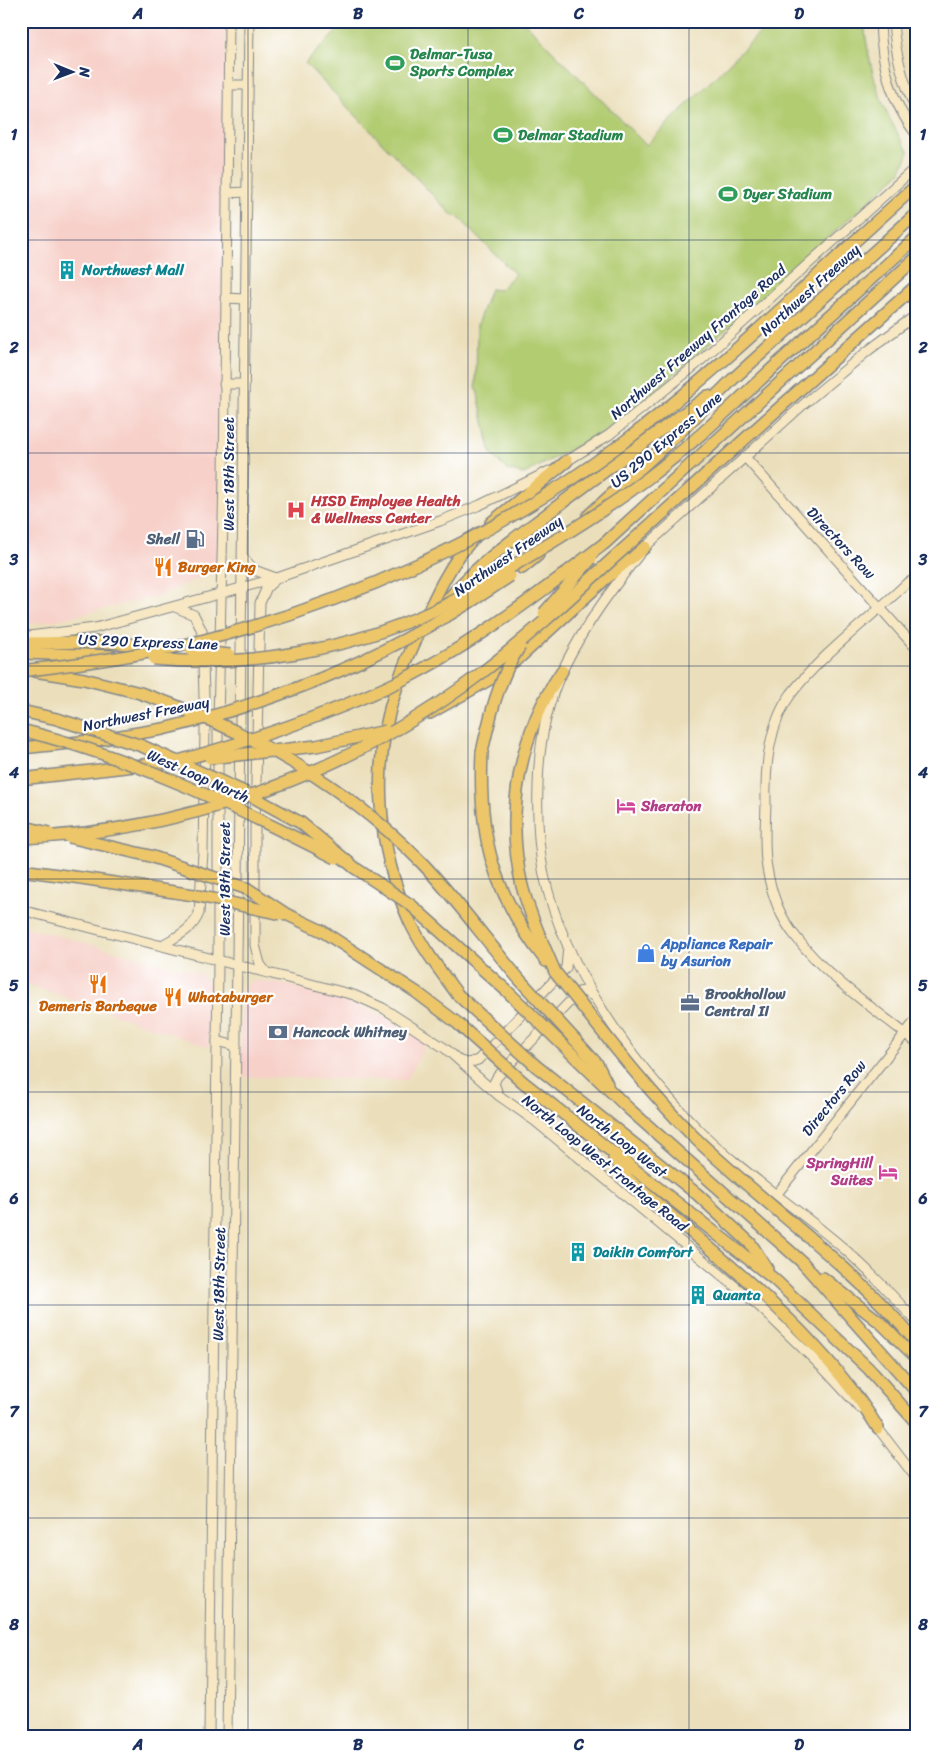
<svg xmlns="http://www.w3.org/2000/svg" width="937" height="1758" viewBox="0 0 937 1758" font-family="Sriracha,sans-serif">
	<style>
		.built { fill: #f7d0c9 }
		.green { fill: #b2cc72; stroke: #667e68 }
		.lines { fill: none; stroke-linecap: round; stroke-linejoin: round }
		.secondary-casing { stroke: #83878c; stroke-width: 11 }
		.highway-casing { stroke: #83878c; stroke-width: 14 }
		.secondary { stroke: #f7e8c3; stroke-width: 9 }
		.highway { stroke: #ecc669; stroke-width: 11 }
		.highway-bridge-casing { stroke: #83878c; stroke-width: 14; stroke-linecap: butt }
		.highway-bridge { stroke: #ecc669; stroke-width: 11 }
		.grid { fill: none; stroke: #1b2f5e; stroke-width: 1; stroke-opacity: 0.55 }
		.labels { text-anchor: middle; stroke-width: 4.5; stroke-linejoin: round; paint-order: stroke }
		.leisure-label { font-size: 15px; font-weight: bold; fill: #27864d; stroke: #fff; text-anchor: start }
		.culture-label { font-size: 15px; font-weight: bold; fill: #0d838f; stroke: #fff; text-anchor: start }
		.street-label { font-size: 15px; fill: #1b2f5e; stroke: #fff }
		.health-label { font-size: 15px; font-weight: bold; fill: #be3a42; stroke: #fff; text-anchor: start }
		.service-label { font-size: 15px; font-weight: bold; fill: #4e5e75; stroke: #fff; text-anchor: start }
		.food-label { font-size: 15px; font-weight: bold; fill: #c56008; stroke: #fff; text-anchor: start }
		.hotel-label { font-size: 15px; font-weight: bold; fill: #b23c85; stroke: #fff; text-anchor: start }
		.shop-label { font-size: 15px; font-weight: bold; fill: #366cbe; stroke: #fff; text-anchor: start }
		.neatline { fill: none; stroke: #1b2f5e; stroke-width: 2 }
		.grid-label { font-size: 16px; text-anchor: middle; font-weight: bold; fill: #1b2f5e }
	</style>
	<rect width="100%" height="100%" fill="#fff"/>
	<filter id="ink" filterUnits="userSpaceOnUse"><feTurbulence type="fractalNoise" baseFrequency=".02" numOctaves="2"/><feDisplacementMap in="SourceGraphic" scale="10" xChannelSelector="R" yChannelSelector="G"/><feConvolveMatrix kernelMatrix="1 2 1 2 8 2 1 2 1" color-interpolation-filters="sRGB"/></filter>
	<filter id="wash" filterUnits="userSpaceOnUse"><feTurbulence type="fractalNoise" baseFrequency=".0096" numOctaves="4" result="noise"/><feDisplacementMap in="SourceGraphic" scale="20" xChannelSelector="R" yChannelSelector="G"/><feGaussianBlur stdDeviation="1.12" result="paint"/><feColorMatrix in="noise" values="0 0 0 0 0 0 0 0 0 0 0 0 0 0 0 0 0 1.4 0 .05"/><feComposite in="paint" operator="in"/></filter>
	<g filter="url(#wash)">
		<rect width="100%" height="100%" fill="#ebdfbb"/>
		<g class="built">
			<path d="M 21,21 L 226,21 L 219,570 L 160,595 L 62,619 L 21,625 Z"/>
			<path d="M 21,926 L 201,974 L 209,984 L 209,1047 L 21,982 Z"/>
			<path d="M 254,980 L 287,985 L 337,998 L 381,1015 L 427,1041 L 407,1080 L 239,1077 L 242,996 L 245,987 Z"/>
		</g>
		<path class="green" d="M 347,21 L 523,21 L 646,145 L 768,25 L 864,24 C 870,73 881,110 909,152 L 900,173 L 693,359 L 607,430 L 524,474 L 507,470 L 491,454 L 476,385 L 477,325 L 490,289 L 500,290 L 515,274 L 456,215 L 454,217 L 305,63 Z"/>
	</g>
	<g filter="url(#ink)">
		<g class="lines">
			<g class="secondary-casing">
				<g id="secondary">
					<path d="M 880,21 C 881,62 890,101 916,134"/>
					<path d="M 893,21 C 895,53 902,80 916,109"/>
					<path d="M 228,85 L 248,85"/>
					<path d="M 227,193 L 247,192"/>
					<path d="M 225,298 L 246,299"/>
					<path d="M 916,315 L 869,350 L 805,403 L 645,547 C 614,586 585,624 563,669 C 546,705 539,746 538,785 C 537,815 538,846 544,875 C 565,969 629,1058 695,1126 C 737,1169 789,1202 835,1241 C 864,1265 890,1293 916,1321"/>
					<path d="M 224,384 L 243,384"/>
					<path d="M 745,457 L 916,648"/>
					<path d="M 562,464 L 609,435 L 697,364 L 916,167"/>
					<path d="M 243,557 L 254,570 L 276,578"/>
					<path d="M 916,578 L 906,584 C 868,620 824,652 791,694 C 770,722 765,765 766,799 C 766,821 763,846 767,868 C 771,892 780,918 796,937 C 826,977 876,1010 916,1042"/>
					<path d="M 21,637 L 95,628 L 277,578 L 440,521 L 480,505 L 549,471"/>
					<path d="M 21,910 L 354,995 L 383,1008 L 446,1049 L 498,1095 L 535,1121 L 760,1307 L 824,1369 L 860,1408"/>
					<path d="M 162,945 C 177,936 192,931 199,913 L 203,853 L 205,729 L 202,631 L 194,615 L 175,607"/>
					<path d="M 266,972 L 260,964 L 255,945 L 255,828 L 260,603 L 267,587 L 275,580"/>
					<path d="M 217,1041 L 236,1046"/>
					<path d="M 460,1061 L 468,1063 L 478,1060 L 566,968 L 568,947"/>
					<path d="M 498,1094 L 494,1083 L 497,1077 L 579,992 L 584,991 L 593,996"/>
					<path d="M 776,1195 L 916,1020"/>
					<path d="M 874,1423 L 916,1478"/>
					<path d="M 209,1737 L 218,961 L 218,720 L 224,478 L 229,21"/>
					<path d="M 227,1737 L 249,21"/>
				</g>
			</g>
			<g class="highway-casing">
				<g id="highway">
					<path d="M 798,345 L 916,238"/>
					<path d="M 767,419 L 916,286"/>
					<path d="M 588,516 L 678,434 L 733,379 L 916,214"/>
					<path d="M 491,523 L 567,461"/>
					<path d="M 605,543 L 916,258"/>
					<path d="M 522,568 L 538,555"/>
					<path d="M 443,606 C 472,567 513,540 551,511 C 603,472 655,434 708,396"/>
					<path d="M 21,643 L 110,642 L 164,648"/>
					<path d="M 21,653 L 112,656"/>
					<path d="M 34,671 L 84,679 L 140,693"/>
					<path d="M 430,713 L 492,678 L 521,656 L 604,580 L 645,547"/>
					<path d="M 21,748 L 90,741 L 163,729"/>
					<path d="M 482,752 C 478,837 493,894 546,961"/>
					<path d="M 21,779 L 178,761"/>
					<path d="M 21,870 L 81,878"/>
					<path d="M 555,972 C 543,944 530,916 522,886 C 505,813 519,733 562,671"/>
					<path d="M 458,995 C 441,972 423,949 410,922 C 377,849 370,763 397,686 C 402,669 410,653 417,637 C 432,603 451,558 479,533"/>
					<path d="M 577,1042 L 597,1064 L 607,1084"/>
					<path d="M 568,1050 L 629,1109 L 802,1262 L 916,1391"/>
					<path d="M 536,1066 L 697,1194 L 751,1244 L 767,1269"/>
					<path d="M 523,1082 L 774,1279 L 869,1369 L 916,1422"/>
					<path d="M 614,1158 L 628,1179 C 713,1252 820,1332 878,1428"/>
					<path d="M 823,1278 L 881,1323 L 916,1357"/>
				</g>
			</g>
			<use href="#secondary" class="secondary"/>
			<use href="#highway" class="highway"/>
			<g class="highway-bridge-casing">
				<g id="highway-bridge">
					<path d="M 544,613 L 591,559"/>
					<path d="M 192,651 L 230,655"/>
					<path d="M 154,659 C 247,668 348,650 433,611 C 468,595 499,574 531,555 C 571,531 611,506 648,478 C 701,438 748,390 798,345"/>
					<path d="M 21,671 C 80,664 139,656 197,642 C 348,604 495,538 621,444 C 725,367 818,272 916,186"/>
					<path d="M 140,693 C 247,729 344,783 423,864 C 458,901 487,942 520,980 C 539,1001 558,1021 577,1042"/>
					<path d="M 21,711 L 57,719 L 142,746 L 242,791 L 301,823 L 355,868 L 411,905 L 507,991 L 568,1050"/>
					<path d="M 163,729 C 292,698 400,651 510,576"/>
					<path d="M 21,730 C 133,757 234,806 336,858"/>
					<path d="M 482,752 C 490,716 499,677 520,646"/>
					<path d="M 210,758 L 316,746 L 386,731"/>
					<path d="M 178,761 C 254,740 328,715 400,681 C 473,645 540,593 605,543"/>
					<path d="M 21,826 L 49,833"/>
					<path d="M 69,837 L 150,856 L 248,889 L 286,914 L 322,931 L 416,992 L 456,1022 L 523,1082"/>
					<path d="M 21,838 C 185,832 350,773 480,674 C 525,640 566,602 607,564 C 660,516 714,467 767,419"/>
					<path d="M 81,878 L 194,895 L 281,914"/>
					<path d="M 555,972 C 600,1028 643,1086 694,1137 C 767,1207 851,1264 916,1342"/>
					<path d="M 458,995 L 536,1066"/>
				</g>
			</g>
			<use href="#highway-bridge" class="highway-bridge"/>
		</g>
	</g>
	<path class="grid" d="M 248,21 L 248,1737M 468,21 L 468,1737M 689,21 L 689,1737M 21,240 L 916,240M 21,453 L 916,453M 21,666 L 916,666M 21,879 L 916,879M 21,1092 L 916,1092M 21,1305 L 916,1305M 21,1518 L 916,1518"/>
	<defs>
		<g id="stadium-bare" transform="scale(1.5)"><path d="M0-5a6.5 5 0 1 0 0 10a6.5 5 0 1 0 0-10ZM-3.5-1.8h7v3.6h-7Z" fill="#2e9e5b" stroke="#fff" stroke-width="2.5" paint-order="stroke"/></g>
		<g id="building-bare" transform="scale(1.5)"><path d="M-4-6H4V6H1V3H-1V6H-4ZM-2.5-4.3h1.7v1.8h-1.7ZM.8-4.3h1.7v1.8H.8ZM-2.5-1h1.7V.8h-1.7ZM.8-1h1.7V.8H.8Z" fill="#0f9aa8" stroke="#fff" stroke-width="2.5" paint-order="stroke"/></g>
		<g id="hospital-bare" transform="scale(1.5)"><path d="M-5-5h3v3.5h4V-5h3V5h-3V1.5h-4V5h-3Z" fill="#e0444e" stroke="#fff" stroke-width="2.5" paint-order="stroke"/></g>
		<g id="fuel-bare" transform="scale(1.5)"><path d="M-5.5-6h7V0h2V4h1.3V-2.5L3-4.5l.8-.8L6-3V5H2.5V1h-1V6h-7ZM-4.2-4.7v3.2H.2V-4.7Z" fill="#5c6f8a" stroke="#fff" stroke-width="2.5" paint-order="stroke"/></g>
		<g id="restaurant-bare" transform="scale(1.5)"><path d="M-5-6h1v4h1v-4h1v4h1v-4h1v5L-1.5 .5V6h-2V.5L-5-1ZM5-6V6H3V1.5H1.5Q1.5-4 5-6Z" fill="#e8710a" stroke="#fff" stroke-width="2.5" paint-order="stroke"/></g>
		<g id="hotel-bare" transform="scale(1.5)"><path d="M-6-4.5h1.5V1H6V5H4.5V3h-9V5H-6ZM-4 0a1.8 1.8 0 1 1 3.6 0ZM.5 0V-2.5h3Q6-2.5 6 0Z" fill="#d1479c" stroke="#fff" stroke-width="2.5" paint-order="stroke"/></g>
		<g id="shop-bare" transform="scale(1.5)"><path d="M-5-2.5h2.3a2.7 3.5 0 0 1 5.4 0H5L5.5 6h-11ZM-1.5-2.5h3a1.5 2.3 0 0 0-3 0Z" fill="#3f7fe0" stroke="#fff" stroke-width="2.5" paint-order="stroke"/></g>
		<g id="office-bare" transform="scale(1.5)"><path d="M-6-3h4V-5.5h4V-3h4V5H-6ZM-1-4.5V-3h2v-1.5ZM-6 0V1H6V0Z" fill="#5c6f8a" stroke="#fff" stroke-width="2.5" paint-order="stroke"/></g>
		<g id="bank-bare" transform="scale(1.5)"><path d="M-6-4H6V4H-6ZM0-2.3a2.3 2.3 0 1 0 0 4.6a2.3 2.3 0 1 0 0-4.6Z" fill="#5c6f8a" stroke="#fff" stroke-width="2.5" paint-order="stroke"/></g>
	</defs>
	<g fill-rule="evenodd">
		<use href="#stadium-bare" x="395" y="63"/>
		<use href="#stadium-bare" x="503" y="135"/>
		<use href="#stadium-bare" x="728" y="194"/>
		<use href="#building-bare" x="67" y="270"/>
		<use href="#hospital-bare" x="296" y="510"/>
		<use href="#fuel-bare" x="195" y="539"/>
		<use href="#restaurant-bare" x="163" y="567"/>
		<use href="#hotel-bare" x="626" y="806"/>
		<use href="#shop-bare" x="646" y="953"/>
		<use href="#restaurant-bare" x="98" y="984"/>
		<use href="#restaurant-bare" x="173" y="997"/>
		<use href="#office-bare" x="690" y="1003"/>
		<use href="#bank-bare" x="278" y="1032"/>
		<use href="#hotel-bare" x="888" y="1172"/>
		<use href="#building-bare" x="578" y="1252"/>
		<use href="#building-bare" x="698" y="1295"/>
	</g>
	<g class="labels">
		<g class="leisure-label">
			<text x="410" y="59">Delmar-Tusa<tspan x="410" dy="17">Sports Complex</tspan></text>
			<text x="518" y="140">Delmar Stadium</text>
			<text x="743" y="199">Dyer Stadium</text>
		</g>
		<g class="culture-label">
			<text x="82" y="275">Northwest Mall</text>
			<text x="593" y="1257">Daikin Comfort</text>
			<text x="713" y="1300">Quanta</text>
		</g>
		<g class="street-label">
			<text transform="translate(810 290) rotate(-42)" y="5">Northwest Freeway</text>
			<text transform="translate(698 342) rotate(-41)" y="5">Northwest Freeway Frontage Road</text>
			<text transform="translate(666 440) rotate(-40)" y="5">US 290 Express Lane</text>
			<text transform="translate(229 474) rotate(-90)" y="5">West 18th Street</text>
			<text transform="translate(841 543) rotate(47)" y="5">Directors Row</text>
			<text transform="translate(508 556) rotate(-35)" y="5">Northwest Freeway</text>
			<text transform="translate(148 642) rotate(2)" y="5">US 290 Express Lane</text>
			<text transform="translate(146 714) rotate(-11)" y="5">Northwest Freeway</text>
			<text transform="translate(198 776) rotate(24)" y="5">West Loop North</text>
			<text transform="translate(225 879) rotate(-90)" y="5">West 18th Street</text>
			<text transform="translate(834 1098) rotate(-51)" y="5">Directors Row</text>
			<text transform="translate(622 1141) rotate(38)" y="5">North Loop West</text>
			<text transform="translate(605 1163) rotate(39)" y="5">North Loop West Frontage Road</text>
			<text transform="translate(219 1284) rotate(-89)" y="5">West 18th Street</text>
		</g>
		<g class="health-label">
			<text x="311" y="506">HISD Employee Health<tspan x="311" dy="17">&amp; Wellness Center</tspan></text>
		</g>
		<g class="service-label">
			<text x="180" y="544" text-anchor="end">Shell</text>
			<text x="705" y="999">Brookhollow<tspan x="705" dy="17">Central II</tspan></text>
			<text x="293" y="1037">Hancock Whitney</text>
		</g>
		<g class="food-label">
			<text x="178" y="572">Burger King</text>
			<text x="188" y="1002">Whataburger</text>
			<text x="98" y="1011" text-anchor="middle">Demeris Barbeque</text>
		</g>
		<g class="hotel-label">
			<text x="641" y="811">Sheraton</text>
			<text x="873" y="1168" text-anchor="end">SpringHill<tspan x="873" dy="17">Suites</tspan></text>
		</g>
		<g class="shop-label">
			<text x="661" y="949">Appliance Repair<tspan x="661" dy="17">by Asurion</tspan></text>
		</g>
	</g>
	<rect width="937" height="1758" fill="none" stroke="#fff" stroke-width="55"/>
	<g transform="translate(72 72) rotate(91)" stroke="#ffffff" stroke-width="4" paint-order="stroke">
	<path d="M0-4L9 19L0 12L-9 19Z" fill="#1b2f5e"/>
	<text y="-8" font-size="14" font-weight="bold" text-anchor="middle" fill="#1b2f5e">N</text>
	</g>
	<rect x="28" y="28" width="882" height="1702" class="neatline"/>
	<g class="grid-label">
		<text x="138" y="19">A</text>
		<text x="358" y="19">B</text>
		<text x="579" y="19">C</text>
		<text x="799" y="19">D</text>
		<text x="14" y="140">1</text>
		<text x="923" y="140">1</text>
		<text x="14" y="353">2</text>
		<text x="923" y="353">2</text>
		<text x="14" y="565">3</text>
		<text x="923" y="565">3</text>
		<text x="14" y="778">4</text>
		<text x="923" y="778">4</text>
		<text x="14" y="991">5</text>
		<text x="923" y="991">5</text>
		<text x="14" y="1204">6</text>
		<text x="923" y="1204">6</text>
		<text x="14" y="1417">7</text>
		<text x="923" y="1417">7</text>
		<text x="14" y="1630">8</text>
		<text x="923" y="1630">8</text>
		<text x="138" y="1750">A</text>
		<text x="358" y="1750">B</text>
		<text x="579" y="1750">C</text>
		<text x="799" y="1750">D</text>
	</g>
</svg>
